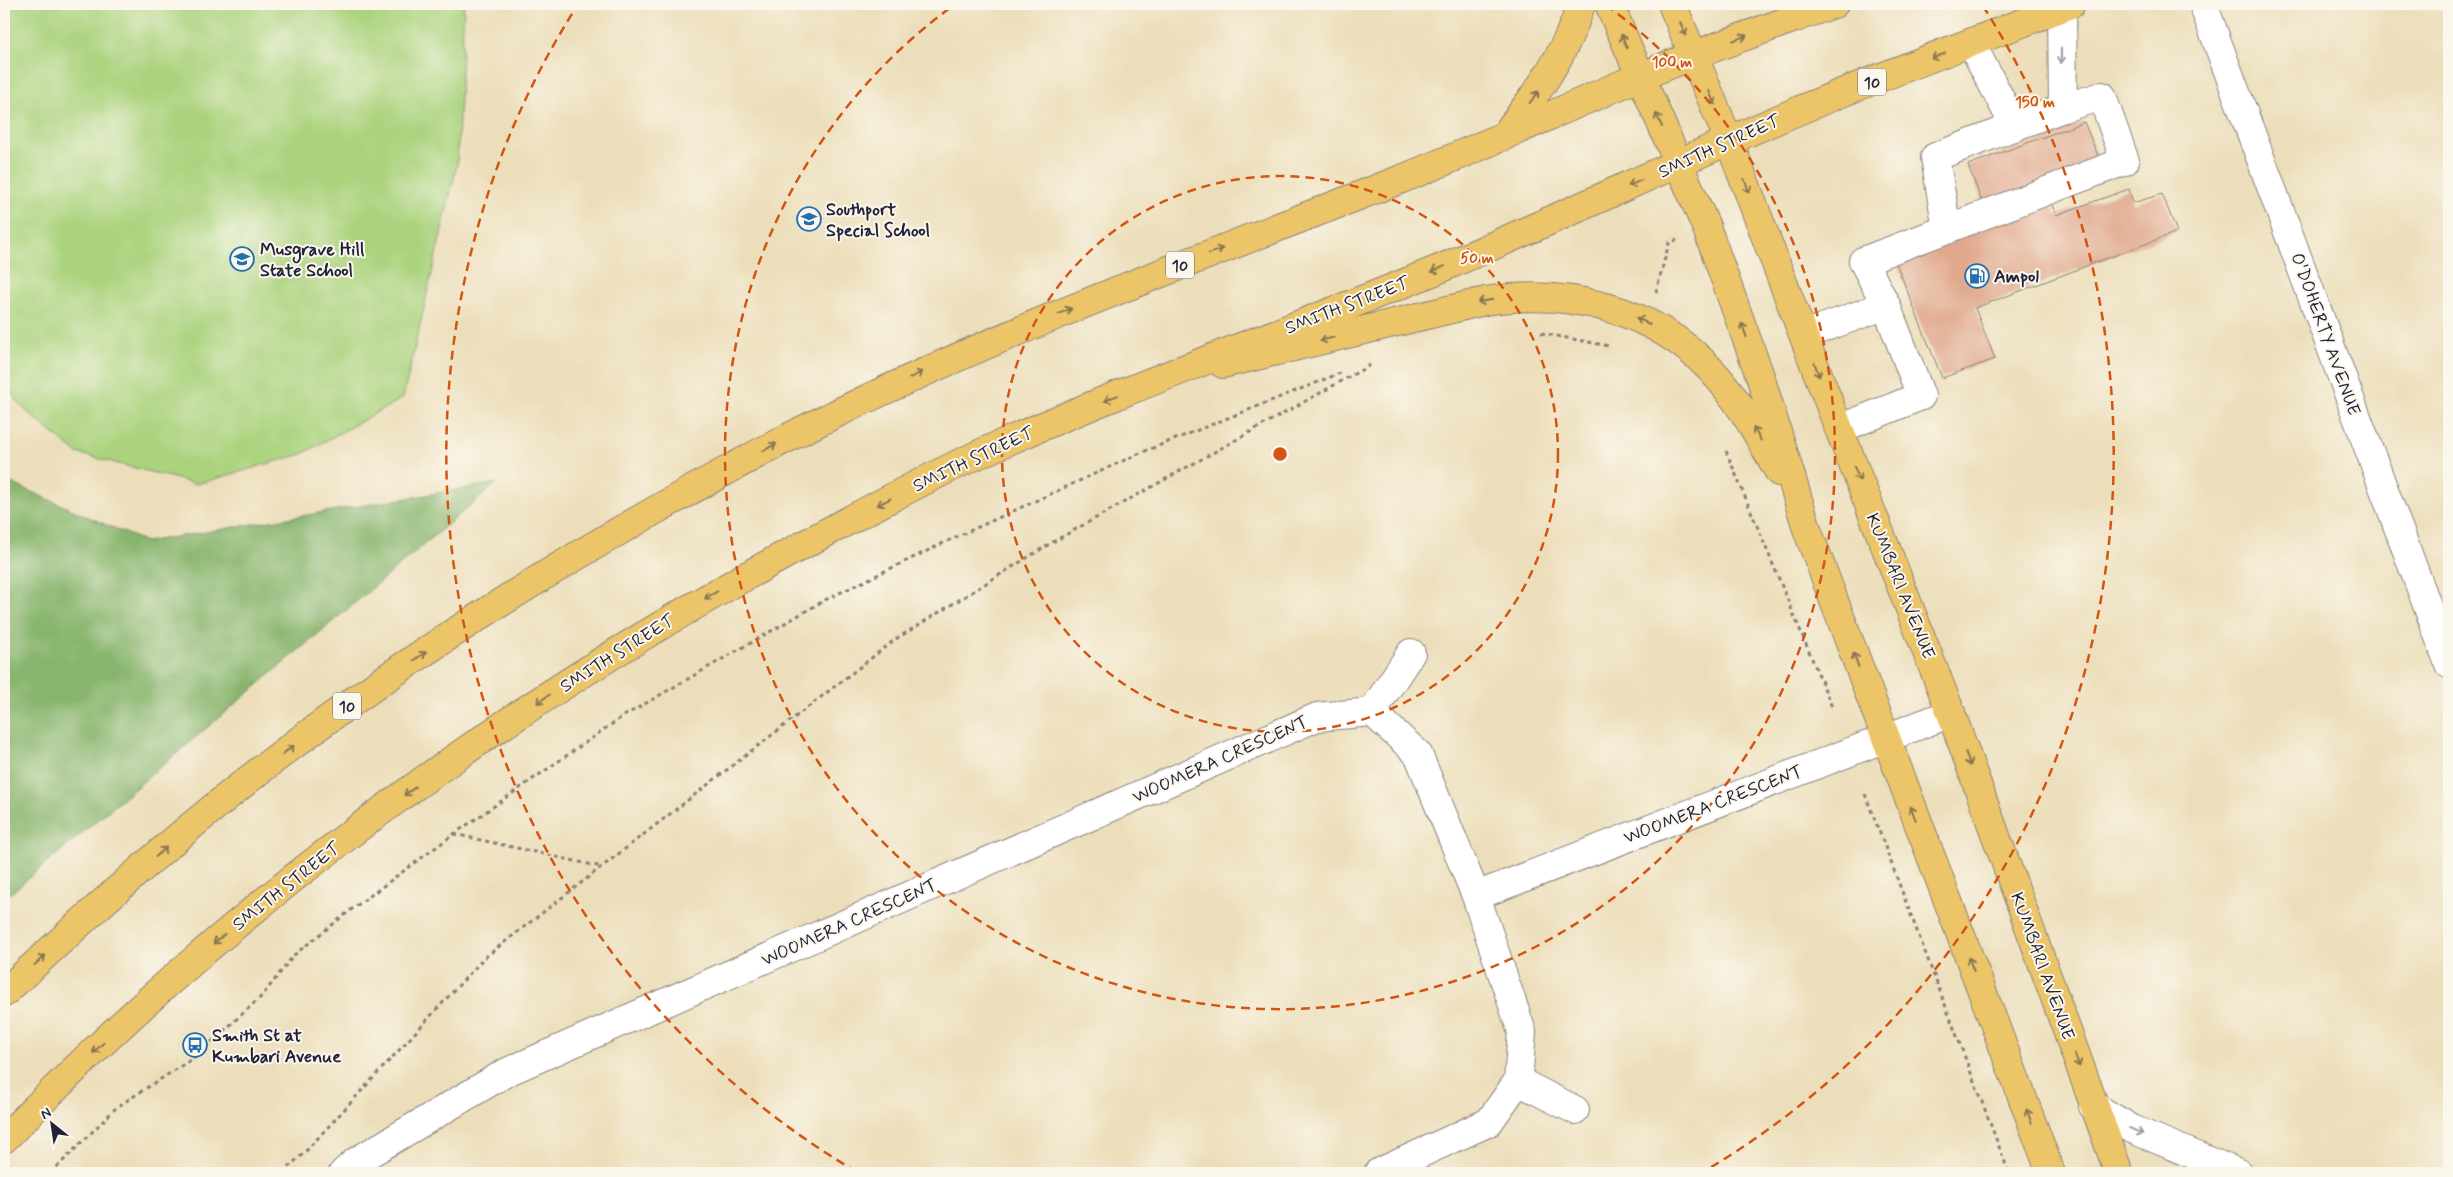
<svg xmlns="http://www.w3.org/2000/svg" width="2453" height="1177" viewBox="0 0 2453 1177" font-family="Mynerve,sans-serif">
	<style>
		.green { fill: #abd37e; stroke: #667a5c }
		.forest { fill: #88b56d; stroke: #556c54 }
		.building { fill: #e0a88c }
		.lines { fill: none; stroke-linecap: round; stroke-linejoin: round }
		.minor-casing { stroke: #87807a; stroke-width: 30 }
		.major-casing { stroke: #87807a; stroke-width: 30 }
		.highway-casing { stroke: #87807a; stroke-width: 30 }
		.path { stroke: #87807a; stroke-width: 3; stroke-dasharray: 4 4; stroke-linecap: butt }
		.minor { stroke: #fff; stroke-width: 28 }
		.major { stroke: #edc569; stroke-width: 28 }
		.highway { stroke: #edc569; stroke-width: 28 }
		.oneway { stroke: #887452 }
		.oneway2 { stroke: #9c9ca7 }
		.ring { fill: none; stroke: #d45411; stroke-width: 2.5; stroke-dasharray: 9 6 }
		.labels { text-anchor: middle; stroke-width: 4; stroke-linejoin: round; paint-order: stroke }
		.shield { fill: #fbf7ec; stroke: #636270; stroke-width: 1 }
		.shield-label { font-size: 16px; font-weight: bold; fill: #22223b }
		.street-label { font-size: 18px; fill: #22223b; stroke: #fbf7ec }
		.poi-label { font-size: 18px; font-weight: bold; fill: #22223b; stroke: #fbf7ec; text-anchor: start }
		.centre { fill: #d45411; stroke: #fbf7ec; stroke-width: 2.5 }
		.ring-label { font-size: 15px; text-anchor: middle; font-weight: bold; fill: #d45411; stroke: #fbf7ec; stroke-width: 4; stroke-linejoin: round; paint-order: stroke }
	</style>
	<rect width="100%" height="100%" fill="#fbf7ec"/>
	<filter id="ink" filterUnits="userSpaceOnUse"><feTurbulence type="fractalNoise" baseFrequency=".02" numOctaves="2"/><feDisplacementMap in="SourceGraphic" scale="10" xChannelSelector="R" yChannelSelector="G"/><feConvolveMatrix kernelMatrix="1 2 1 2 8 2 1 2 1" color-interpolation-filters="sRGB"/></filter>
	<filter id="wash" filterUnits="userSpaceOnUse"><feTurbulence type="fractalNoise" baseFrequency=".0096" numOctaves="4" result="noise"/><feDisplacementMap in="SourceGraphic" scale="20" xChannelSelector="R" yChannelSelector="G"/><feGaussianBlur stdDeviation="1.12" result="paint"/><feColorMatrix in="noise" values="0 0 0 0 0 0 0 0 0 0 0 0 0 0 0 0 0 1.4 0 .05"/><feComposite in="paint" operator="in"/></filter>
	<g filter="url(#wash)">
		<rect width="100%" height="100%" fill="#ecdeba"/>
		<path class="green" d="M 4,4 L 464,4 L 457,165 L 403,398 L 302,454 L 197,484 L 77,453 L 26,411 L 4,384 Z"/>
		<path class="forest" d="M 4,480 L 146,542 L 497,483 L 4,899 Z"/>
		<g id="blocks">
			<path class="building" d="M 2084,122 L 2106,175 L 2049,197 L 2056,215 L 2129,189 L 2133,203 L 2162,194 L 2177,232 L 1975,308 L 1995,359 L 1942,378 L 1896,263 L 1991,226 L 1968,165 Z"/>
		</g>
	</g>
	<g filter="url(#ink)">
		<use href="#blocks" fill-opacity="0" stroke="#87807a" stroke-width="1"/>
		<g class="lines">
			<g class="minor-casing">
				<g id="minor">
					<path d="M 2203,4 L 2449,664"/>
					<path d="M 2062,7 L 2063,108"/>
					<path d="M 1971,43 L 2015,127"/>
					<path d="M 1804,335 L 1886,305"/>
					<path d="M 1839,429 L 1921,396 L 1886,305 L 1863,261 L 2125,161 L 2102,96 L 2063,108 L 1935,157 L 1947,230"/>
					<path d="M 1372,712 L 1411,653"/>
					<path d="M 1476,896 L 1951,713"/>
					<path d="M 1518,1081 L 1575,1110"/>
					<path d="M 2093,1106 L 2132,1129 L 2238,1173"/>
					<path d="M 343,1173 L 355,1162 L 507,1072 L 1317,717 L 1372,712 L 1418,754 L 1476,896 L 1522,1032 L 1518,1081 L 1489,1122 L 1378,1173"/>
				</g>
			</g>
			<g class="major-casing">
				<g id="major">
					<path d="M 1609,4 L 1707,229 L 1760,376 L 1808,532 L 2051,1173"/>
					<path d="M 1672,4 L 1729,141 L 1839,429 L 1951,713 L 2119,1173"/>
					<path d="M 1504,136 C 1536,94 1566,55 1581,4"/>
					<path d="M 1223,364 L 1485,301 C 1569,288 1653,308 1712,371 C 1740,401 1759,437 1779,472"/>
				</g>
			</g>
			<g class="highway-casing">
				<g id="highway">
					<path d="M 4,993 C 89,914 175,836 267,765 C 389,671 520,587 654,511 C 709,480 764,449 821,421 C 1007,329 1201,258 1394,182 C 1476,150 1556,112 1637,78 C 1701,51 1768,28 1834,4"/>
					<path d="M 4,1139 C 55,1088 106,1038 160,990 C 359,813 583,662 818,537 C 870,509 923,480 977,455 C 1126,387 1281,334 1432,272 C 1553,221 1672,164 1793,113 C 1885,74 1979,40 2071,4"/>
				</g>
			</g>
			<g class="path">
				<path d="M 1656,292 L 1669,243 L 1677,240"/>
				<path d="M 1541,333 L 1609,346"/>
				<path d="M 1726,451 L 1832,707"/>
				<path d="M 1865,794 L 2009,1173"/>
				<path d="M 454,834 L 602,867"/>
				<path d="M 51,1173 L 117,1107 L 195,1057 L 262,996 L 294,955 L 352,909 L 454,834 L 622,717 L 825,600 L 952,539 L 1138,454 L 1343,372"/>
				<path d="M 282,1173 L 305,1152 L 484,958 L 896,639 L 1051,543 L 1372,364"/>
			</g>
			<use href="#minor" class="minor"/>
			<use href="#major" class="major"/>
			<use href="#highway" class="highway"/>
		</g>
		<defs><path id="oneway-shaft" d="M-6 0H5M1.5-3L5.5 0L1.5 3" fill="none" stroke-width="1.6" stroke-linecap="round" stroke-linejoin="round" transform="scale(1.25)"/></defs>
		<g class="oneway">
			<use href="#oneway-shaft" transform="translate(1683 29) rotate(67)"/>
			<use href="#oneway-shaft" transform="translate(1740 38) rotate(-20)"/>
			<use href="#oneway-shaft" transform="translate(1624 41) rotate(-112)"/>
			<use href="#oneway-shaft" transform="translate(1938 56) rotate(159)"/>
			<use href="#oneway-shaft" transform="translate(1534 97) rotate(-54)"/>
			<use href="#oneway-shaft" transform="translate(1712 98) rotate(68)"/>
			<use href="#oneway-shaft" transform="translate(1659 120) rotate(-114)"/>
			<use href="#oneway-shaft" transform="translate(1635 183) rotate(156)"/>
			<use href="#oneway-shaft" transform="translate(1747 186) rotate(69)"/>
			<use href="#oneway-shaft" transform="translate(1216 251) rotate(-21)"/>
			<use href="#oneway-shaft" transform="translate(1438 269) rotate(157)"/>
			<use href="#oneway-shaft" transform="translate(1485 301) rotate(170)"/>
			<use href="#oneway-shaft" transform="translate(1065 311) rotate(-22)"/>
			<use href="#oneway-shaft" transform="translate(1643 321) rotate(-154)"/>
			<use href="#oneway-shaft" transform="translate(1744 330) rotate(-110)"/>
			<use href="#oneway-shaft" transform="translate(1327 339) rotate(166)"/>
			<use href="#oneway-shaft" transform="translate(1817 370) rotate(70)"/>
			<use href="#oneway-shaft" transform="translate(916 375) rotate(-25)"/>
			<use href="#oneway-shaft" transform="translate(1111 398) rotate(157)"/>
			<use href="#oneway-shaft" transform="translate(1757 434) rotate(-121)"/>
			<use href="#oneway-shaft" transform="translate(770 447) rotate(-28)"/>
			<use href="#oneway-shaft" transform="translate(1857 474) rotate(68)"/>
			<use href="#oneway-shaft" transform="translate(884 502) rotate(152)"/>
			<use href="#oneway-shaft" transform="translate(711 595) rotate(150)"/>
			<use href="#oneway-shaft" transform="translate(420 656) rotate(-34)"/>
			<use href="#oneway-shaft" transform="translate(1856 660) rotate(-110)"/>
			<use href="#oneway-shaft" transform="translate(543 699) rotate(147)"/>
			<use href="#oneway-shaft" transform="translate(288 750) rotate(-36)"/>
			<use href="#oneway-shaft" transform="translate(1968 759) rotate(70)"/>
			<use href="#oneway-shaft" transform="translate(410 791) rotate(144)"/>
			<use href="#oneway-shaft" transform="translate(1913 813) rotate(-111)"/>
			<use href="#oneway-shaft" transform="translate(161 852) rotate(-41)"/>
			<use href="#oneway-shaft" transform="translate(219 939) rotate(139)"/>
			<use href="#oneway-shaft" transform="translate(40 960) rotate(-43)"/>
			<use href="#oneway-shaft" transform="translate(1971 964) rotate(-111)"/>
			<use href="#oneway-shaft" transform="translate(98 1048) rotate(137)"/>
			<use href="#oneway-shaft" transform="translate(2077 1060) rotate(70)"/>
			<use href="#oneway-shaft" transform="translate(2029 1116) rotate(-111)"/>
		</g>
		<g class="oneway2">
			<use href="#oneway-shaft" transform="translate(2061 56) rotate(89)"/>
			<use href="#oneway-shaft" transform="translate(2136 1131) rotate(24)"/>
		</g>
	</g>
	<g class="ring">
		<circle cx="1280" cy="454" r="278"/>
		<path d="M1606 5A555 555 0 1 1 954 5"/>
		<path d="M857 1172A833 833 0 0 1 577 6M1983 6A833 833 0 0 1 1703 1172"/>
	</g>
	<defs>
		<g id="school-ring" transform="scale(1.25)"><circle r="9.5" fill="#fbf7ec" stroke="#1f6fb2" stroke-width="1.5"/><path d="M0-5L7-2L0 1L-7-2ZM-4 1L0 2.5L4 1V4Q0 6-4 4Z" fill="#1f6fb2"/></g>
		<g id="fuel-ring" transform="scale(1.25)"><circle r="9.5" fill="#fbf7ec" stroke="#1f6fb2" stroke-width="1.5"/><path d="M-5.5-6h7V0h2V4h1.3V-2.5L3-4.5l.8-.8L6-3V5H2.5V1h-1V6h-7ZM-4.2-4.7v3.2H.2V-4.7Z" fill="#1f6fb2"/></g>
		<g id="bus-ring" transform="scale(1.25)"><circle r="9.5" fill="#fbf7ec" stroke="#1f6fb2" stroke-width="1.5"/><path d="M-5-6H5V4H4V6H2V4H-2V6H-4V4H-5ZM-3.5-4V0h7V-4ZM-3.5 1.2v1.5H-2V1.2ZM2 1.2v1.5H3.5V1.2Z" fill="#1f6fb2"/></g>
	</defs>
	<g fill-rule="evenodd">
		<use href="#school-ring" x="809" y="219"/>
		<use href="#school-ring" x="242" y="259"/>
		<use href="#fuel-ring" x="1977" y="276"/>
		<use href="#bus-ring" x="195" y="1045"/>
	</g>
	<g class="labels">
		<g class="shield">
			<rect x="1858" y="68.5" width="28" height="27" rx="4"/>
			<rect x="1166" y="251.5" width="28" height="27" rx="4"/>
			<rect x="333" y="692.5" width="28" height="27" rx="4"/>
		</g>
		<g class="shield-label">
			<text x="1872" y="88">10</text>
			<text x="1180" y="271">10</text>
			<text x="347" y="712">10</text>
		</g>
		<g class="street-label">
			<text transform="translate(1719 146) rotate(-24)" y="6">SMITH STREET</text>
			<text transform="translate(1347 305) rotate(-21)" y="6">SMITH STREET</text>
			<text transform="translate(2326 334) rotate(70)" y="6">O'DOHERTY AVENUE</text>
			<text transform="translate(973 459) rotate(-25)" y="6">SMITH STREET</text>
			<text transform="translate(1901 586) rotate(68)" y="6">KUMBARI AVENUE</text>
			<text transform="translate(617 653) rotate(-32)" y="6">SMITH STREET</text>
			<text transform="translate(1220 759) rotate(-24)" y="6">WOOMERA CRESCENT</text>
			<text transform="translate(1713 804) rotate(-21)" y="6">WOOMERA CRESCENT</text>
			<text transform="translate(286 886) rotate(-38)" y="6">SMITH STREET</text>
			<text transform="translate(849 922) rotate(-24)" y="6">WOOMERA CRESCENT</text>
			<text transform="translate(2043 966) rotate(70)" y="6">KUMBARI AVENUE</text>
		</g>
		<g class="poi-label">
			<text x="826" y="215">Southport<tspan x="826" dy="21">Special School</tspan></text>
			<text x="260" y="255">Musgrave Hill<tspan x="260" dy="21">State School</tspan></text>
			<text x="1994" y="282">Ampol</text>
			<text x="212" y="1041">Smith St at<tspan x="212" dy="21">Kumbari Avenue</tspan></text>
		</g>
	</g>
	<circle cx="1280" cy="454" r="8" class="centre"/>
	<g class="ring-label">
		<text x="1672" y="67">100 m</text>
		<text x="2035" y="107">150 m</text>
		<text x="1477" y="263">50 m</text>
	</g>
	<rect width="2453" height="1177" fill="none" stroke="#fbf7ec" stroke-width="20"/>
	<g transform="translate(52 1124) rotate(330)" stroke="#fbf7ec" stroke-width="4" paint-order="stroke">
	<path d="M0-4L9 19L0 12L-9 19Z" fill="#22223b"/>
	<text y="-8" font-size="14" font-weight="bold" text-anchor="middle" fill="#22223b">N</text>
	</g>
</svg>
